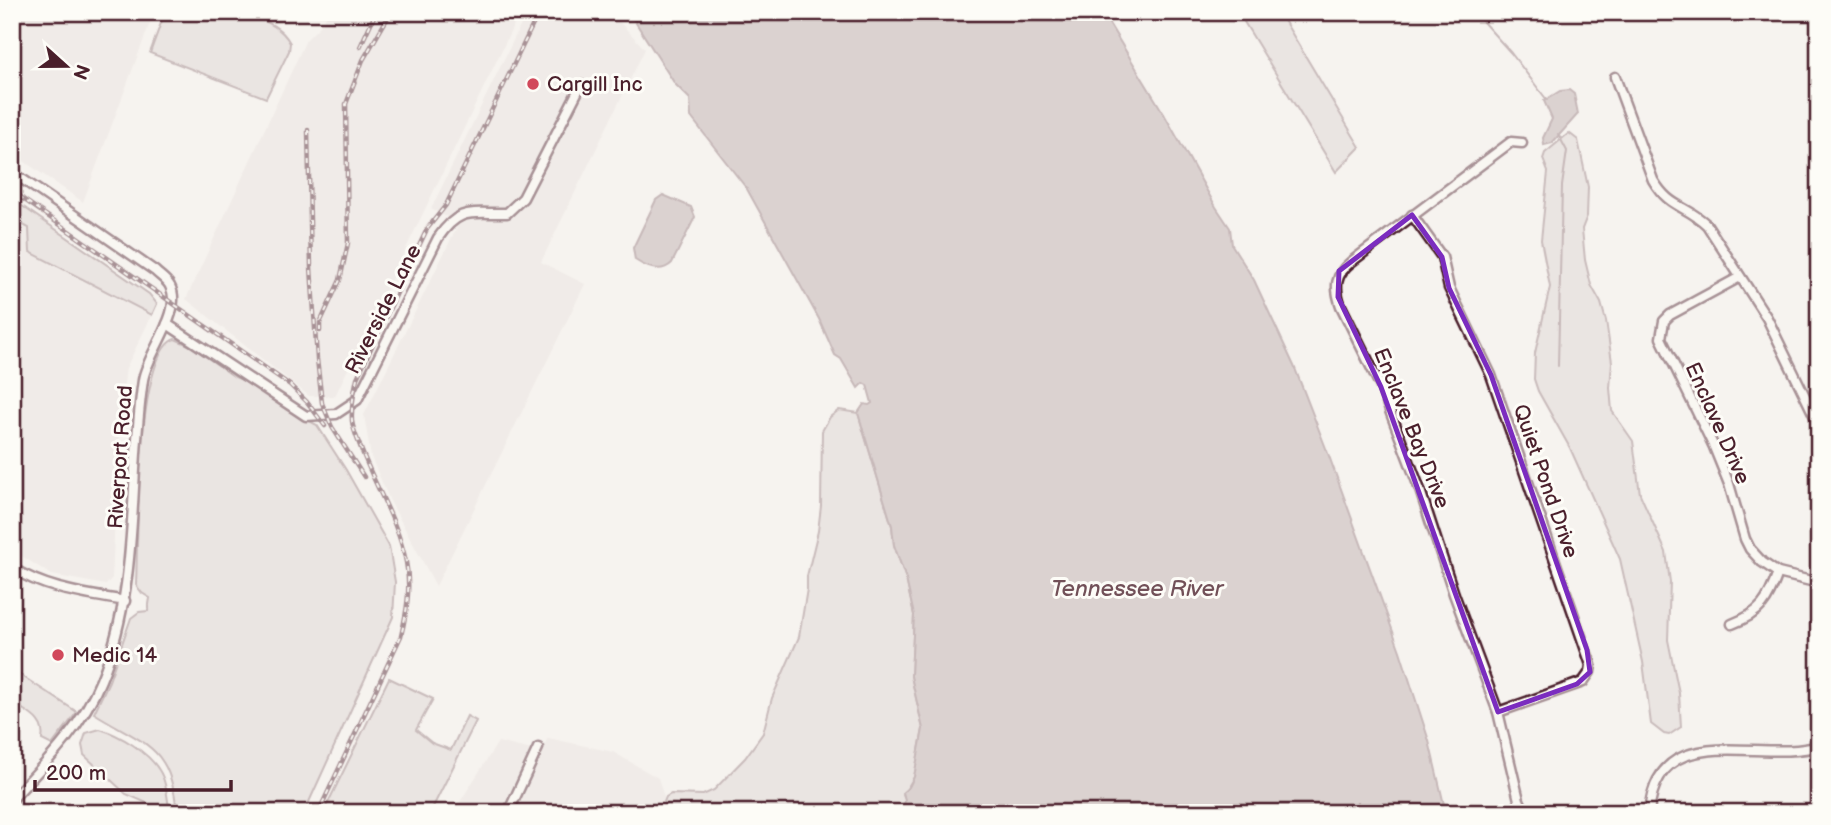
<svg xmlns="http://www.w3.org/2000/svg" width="1831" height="825" viewBox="0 0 1831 825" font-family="'Balsamiq Sans',sans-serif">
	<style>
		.built { fill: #e9e3e0 }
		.green { fill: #dcd4d2; stroke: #937a7e; stroke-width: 2 }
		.water { fill: #bbabac; stroke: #8e7378; stroke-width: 2 }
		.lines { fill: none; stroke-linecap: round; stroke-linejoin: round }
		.stream { stroke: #8e7378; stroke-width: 2 }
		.minor-casing { stroke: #4a1f2b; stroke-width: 13 }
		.minor { stroke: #fdfcf7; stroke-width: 8 }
		.rail-casing { stroke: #4a1f2b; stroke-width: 4.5 }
		.rail { stroke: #fdfcf7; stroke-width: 2; stroke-dasharray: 5; stroke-linecap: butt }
		.marked { fill: none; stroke: #7b2cbf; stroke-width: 5; stroke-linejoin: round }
		.poi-dot { fill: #d1495b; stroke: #fdfcf7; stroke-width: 2.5 }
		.labels { text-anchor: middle; stroke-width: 6; stroke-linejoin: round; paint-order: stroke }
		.poi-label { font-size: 21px; fill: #4a1f2b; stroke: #fdfcf7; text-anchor: start }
		.street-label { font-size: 21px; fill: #4a1f2b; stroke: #fdfcf7 }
		.water-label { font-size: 23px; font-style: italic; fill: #725058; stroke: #fdfcf7 }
	</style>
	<rect width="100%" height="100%" fill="#f6f3ef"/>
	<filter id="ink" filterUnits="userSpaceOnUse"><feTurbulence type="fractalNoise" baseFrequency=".0143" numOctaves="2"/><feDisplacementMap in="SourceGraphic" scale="14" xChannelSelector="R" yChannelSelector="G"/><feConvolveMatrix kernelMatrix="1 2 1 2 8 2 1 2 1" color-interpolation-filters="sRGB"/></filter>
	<g filter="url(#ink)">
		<g class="built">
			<path d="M 12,12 L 154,12 L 83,202 L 12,153 Z"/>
			<path d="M 328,12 L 520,12 L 335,396 L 309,396 L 186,299 L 306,40 L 322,24 Z"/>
			<path d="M 527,12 L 610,12 L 645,49 L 541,262 L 585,284 L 436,586 L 390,501 L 371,457 L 364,415 L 459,223 L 431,209 Z"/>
			<path d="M 12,219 L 29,228 L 30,252 L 152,315 L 126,368 L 120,414 L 112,578 L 106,585 L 52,575 L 12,550 Z"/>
			<path d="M 548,738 L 613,752 L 658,778 L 669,813 L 453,813 L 498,742 L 540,752 Z"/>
		</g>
		<g class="green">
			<path d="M 165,12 C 200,12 270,5 290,43 L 289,51 L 266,98 L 150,53 Z"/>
			<path d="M 1238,12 L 1279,12 L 1360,147 L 1336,172 Z"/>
			<path d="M 1569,133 L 1578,140 L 1588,187 L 1587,216 L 1582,229 L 1585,260 L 1591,285 L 1601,303 L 1606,321 L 1612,362 L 1610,388 L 1612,411 L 1633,441 L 1640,494 L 1666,552 L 1670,582 L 1668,640 L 1679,693 L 1681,727 L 1669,735 L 1664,734 L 1651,724 L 1643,662 L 1620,559 L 1570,448 L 1538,391 L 1534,379 L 1535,353 L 1550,287 L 1541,240 L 1548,172 L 1543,159 L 1545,153 Z"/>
			<path d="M 12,199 L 149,294 L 157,304 L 152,315 L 30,252 L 29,228 L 12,219 Z"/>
			<path d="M 175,339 L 191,346 L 235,377 L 252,384 L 300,416 L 317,425 L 346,470 L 389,546 L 395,582 L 393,617 L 304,813 L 177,813 C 171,745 145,745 94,713 L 109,681 L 131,618 L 139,612 L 148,611 L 150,598 L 142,593 L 136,585 C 138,544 135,351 175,339 Z"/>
			<path d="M 839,410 L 858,413 L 892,526 L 894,545 L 906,579 L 914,615 L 911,676 L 923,729 L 914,777 L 903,795 L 905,800 L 903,813 L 667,813 L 664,802 L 666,797 L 671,794 L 703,795 L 714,790 L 745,758 L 763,733 L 772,698 L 799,637 L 807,589 L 807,576 L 818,531 L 821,506 L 822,431 L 830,417 Z"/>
			<path d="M 19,674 L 77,712 L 52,745 L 42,740 C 46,719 27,713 12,702 L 12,679 Z"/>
			<path d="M 389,678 L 433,699 L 416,730 L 432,743 L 451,750 L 467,716 L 476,721 L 430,813 L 323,813 Z"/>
			<path d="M 100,729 C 120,735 148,752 159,770 C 167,782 167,799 170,813 L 155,813 L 147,803 L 126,794 L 84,755 L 82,745 L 86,733 Z"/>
		</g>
		<g class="water">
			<path d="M 629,12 L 1102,12 L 1164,114 L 1216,207 L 1230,228 L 1232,245 L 1254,280 L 1294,366 L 1329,456 L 1400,651 L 1429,741 L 1446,813 L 903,813 L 905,800 L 903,792 L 909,787 L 914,777 L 923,729 L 911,676 L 914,615 L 906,579 L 894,545 L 892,526 L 858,413 L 864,404 L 869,405 L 872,403 L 867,385 L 863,383 L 858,388 L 841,359 L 835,355 L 819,319 L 747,189 L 691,117 L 690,99 L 675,84 Z"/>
			<path d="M 1569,90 L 1574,94 L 1578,114 L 1552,143 L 1544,145 L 1543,138 L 1552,119 L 1544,101 L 1560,91 Z"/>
			<path d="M 663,195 L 691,207 L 695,217 L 672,263 C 661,274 647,268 635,260 L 633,248 L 656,200 Z"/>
		</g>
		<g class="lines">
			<g class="stream">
				<path d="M 1474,12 L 1511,53 L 1547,100"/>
				<path d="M 1558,366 L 1562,186 L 1567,151 L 1558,134"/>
			</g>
			<g class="minor-casing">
				<g id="minor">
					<path d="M 1615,77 L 1653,180 C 1670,209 1685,204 1707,225 L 1767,318 L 1819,425"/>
					<path d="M 1522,143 L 1511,142 L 1351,262 C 1335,275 1334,287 1341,306 L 1381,387 L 1420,490 L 1454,594 L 1498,712 L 1519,800 L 1525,813"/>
					<path d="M 12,172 L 155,271 C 160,276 167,280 170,286 C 184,312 147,353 143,380 C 128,481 141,584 101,680 C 82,727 46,763 12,799"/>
					<path d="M 1412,215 L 1442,257 L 1449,288 L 1491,375 L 1591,665 L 1590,672 L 1583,682 L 1498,712"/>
					<path d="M 1740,277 L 1670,315 L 1664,321 L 1661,338 L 1714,447 L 1729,484 L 1745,539 L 1750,549 L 1762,562 L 1778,573 L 1819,583"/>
					<path d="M 167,324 L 306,416 L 336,414 L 357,400 L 438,238 C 460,206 472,214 507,213 L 523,198 L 581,85"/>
					<path d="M 12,568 C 47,590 86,594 125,601"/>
					<path d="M 1732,624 C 1761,613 1768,601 1778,573"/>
					<path d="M 508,813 L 538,748"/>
					<path d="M 1649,813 C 1657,716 1759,764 1819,746"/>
				</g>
			</g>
			<use href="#minor" class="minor"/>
			<g class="rail-casing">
				<g id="rail">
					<path d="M 360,47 L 376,12"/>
					<path d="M 308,130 L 311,267 L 317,359 L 322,403 L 332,427 L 364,477"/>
					<path d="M 12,189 L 23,199 L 290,385 L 307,402 L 325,426"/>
					<path d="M 320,331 L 320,323 L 340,280 L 348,243 L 346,104 L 363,60 L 391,12"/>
					<path d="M 318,813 L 401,636 C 407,611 411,587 406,562 C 398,521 374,485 360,446 C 357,438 353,429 352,421 C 351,406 354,392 357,378 L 427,229 L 446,205 L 539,12"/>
				</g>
			</g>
			<use href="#rail" class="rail"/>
		</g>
	</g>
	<path d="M0 0H1831V825H0ZM 1412,215 L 1442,257 L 1449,288 L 1491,375 L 1587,650 L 1590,672 L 1577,684 L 1498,712 L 1381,387 L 1338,297 L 1339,271 Z" fill="#f6f3ef" fill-opacity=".55" fill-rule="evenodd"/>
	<path class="marked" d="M 1412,215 L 1442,257 L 1449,288 L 1491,375 L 1587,650 L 1590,672 L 1577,684 L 1498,712 L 1381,387 L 1338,297 L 1339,271 Z"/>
	<g class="poi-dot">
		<circle cx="533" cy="84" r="7"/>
		<circle cx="58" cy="655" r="7"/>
	</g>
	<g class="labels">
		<g class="poi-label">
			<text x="547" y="91">Cargill Inc</text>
			<text x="72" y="662">Medic 14</text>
		</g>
		<g class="street-label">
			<text transform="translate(383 309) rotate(-63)" y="7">Riverside Lane</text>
			<text transform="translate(1718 423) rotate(66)" y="7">Enclave Drive</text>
			<text transform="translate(1412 428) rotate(68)" y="7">Enclave Bay Drive</text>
			<text transform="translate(120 457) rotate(-86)" y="7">Riverport Road</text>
			<text transform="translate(1546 481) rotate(71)" y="7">Quiet Pond Drive</text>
		</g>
		<g class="water-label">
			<text x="1137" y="596">Tennessee River</text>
		</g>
	</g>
	<rect width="1831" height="825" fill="none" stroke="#fdfcf7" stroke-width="42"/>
	<rect x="21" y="21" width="1789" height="783" fill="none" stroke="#4a1f2b" stroke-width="2.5" filter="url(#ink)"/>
	<g transform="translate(66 66) rotate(111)" stroke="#fdfcf7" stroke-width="5" paint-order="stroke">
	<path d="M0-5L12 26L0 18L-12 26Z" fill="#4a1f2b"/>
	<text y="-10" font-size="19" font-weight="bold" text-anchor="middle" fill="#4a1f2b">N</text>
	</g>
	<path d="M35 780v10h196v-10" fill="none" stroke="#4a1f2b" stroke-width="3.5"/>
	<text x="46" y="780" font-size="21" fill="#4a1f2b" stroke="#fdfcf7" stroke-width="5" paint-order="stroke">200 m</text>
</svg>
